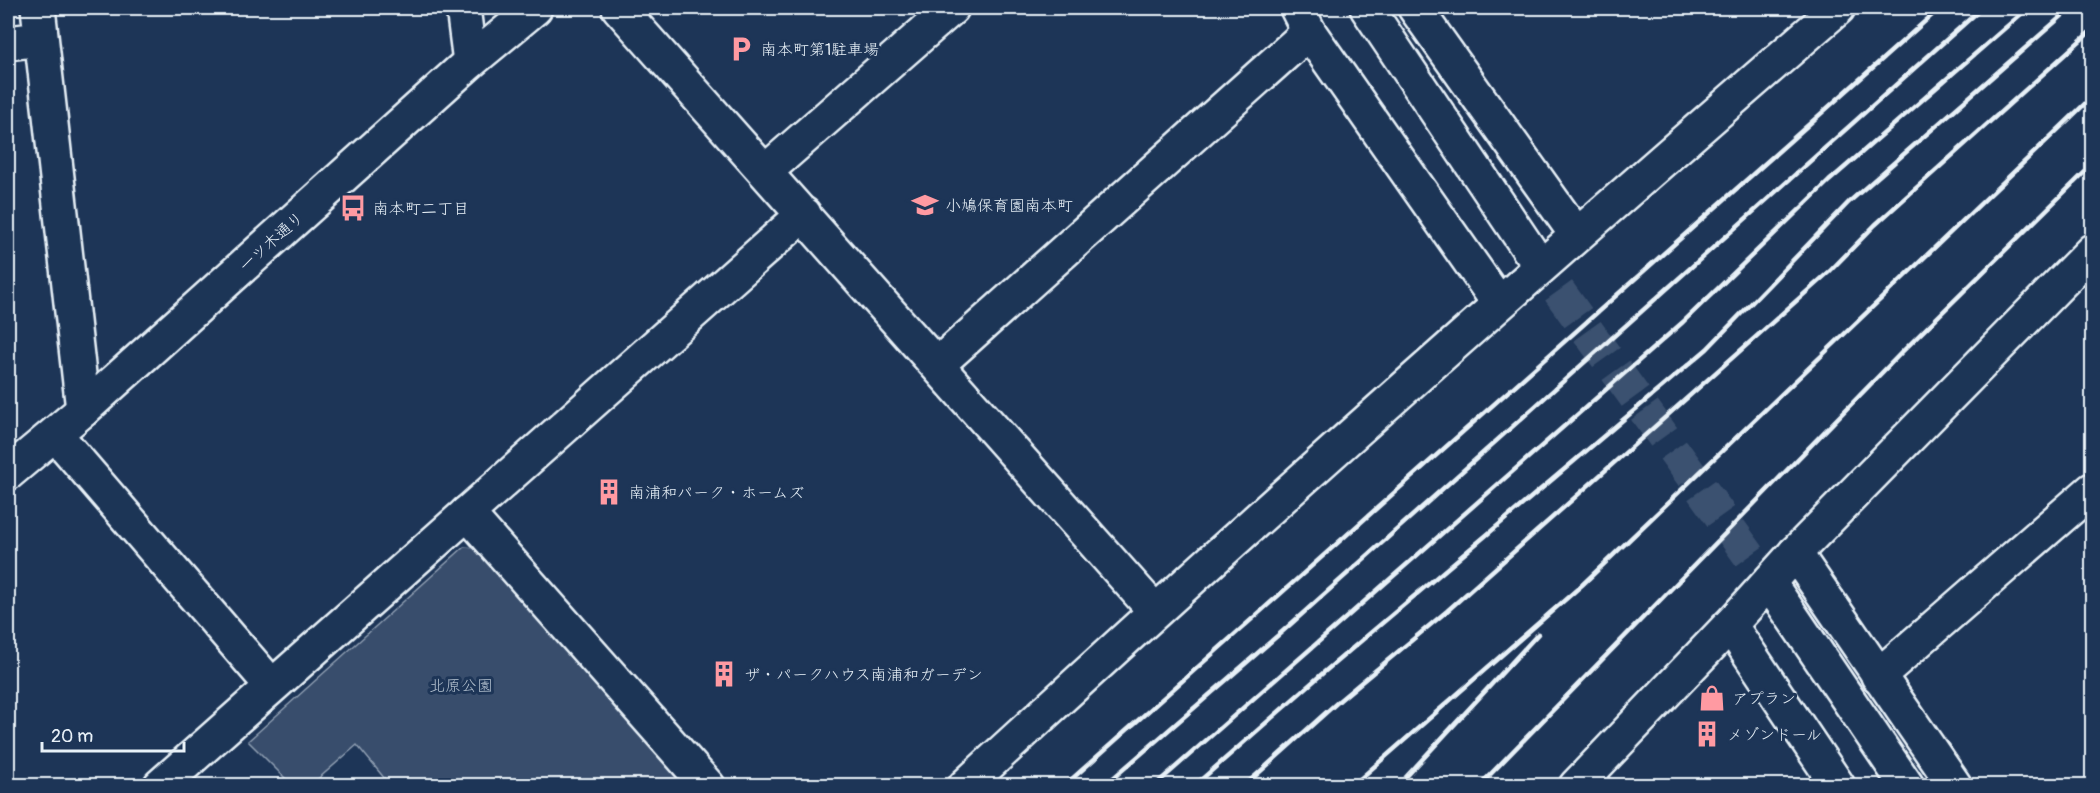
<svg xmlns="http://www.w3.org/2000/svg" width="2100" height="793" viewBox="0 0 2100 793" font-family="Pangolin,'Klee One',sans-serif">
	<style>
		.green { fill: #374d6c; stroke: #909fb2; stroke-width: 1.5 }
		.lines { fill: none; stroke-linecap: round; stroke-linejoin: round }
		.tertiary-tunnel { stroke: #3b516f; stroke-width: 33; stroke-dasharray: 33 16; stroke-linecap: butt }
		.minor-casing { stroke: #e8f1f8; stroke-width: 38 }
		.tertiary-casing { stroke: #e8f1f8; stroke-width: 38 }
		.minor { stroke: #1d3557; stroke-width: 33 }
		.tertiary { stroke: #1d3557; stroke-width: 33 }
		.rail { stroke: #e8f1f8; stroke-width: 4.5 }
		.labels { text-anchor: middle; stroke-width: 6; stroke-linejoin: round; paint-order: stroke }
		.poi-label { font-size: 16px; fill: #e8f1f8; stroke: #1d3557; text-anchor: start }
		.street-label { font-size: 16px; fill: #e8f1f8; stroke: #1d3557 }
		.park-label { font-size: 16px; fill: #b3c0ce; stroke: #1d3557 }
	</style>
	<rect width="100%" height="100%" fill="#1d3557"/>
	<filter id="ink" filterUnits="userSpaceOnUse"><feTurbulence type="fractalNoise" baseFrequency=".0167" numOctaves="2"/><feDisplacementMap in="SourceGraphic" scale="12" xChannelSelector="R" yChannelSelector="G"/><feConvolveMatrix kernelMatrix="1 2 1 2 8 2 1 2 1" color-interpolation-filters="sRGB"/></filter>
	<g filter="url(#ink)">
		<path class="green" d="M 464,547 L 476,548 L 684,785 L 390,785 L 357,745 L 311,785 L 292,785 L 248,741 Z"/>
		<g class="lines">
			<path class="tertiary-tunnel" d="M 1530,251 L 1776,593"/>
			<g class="minor-casing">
				<g id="minor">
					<path d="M 38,8 L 83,410"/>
					<path d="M 463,8 L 470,62"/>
					<path d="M 619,8 L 1155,611"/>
					<path d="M 1297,8 L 1309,32 L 1498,302"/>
					<path d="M 1415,8 L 1576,234"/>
					<path d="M 8,43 L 41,39"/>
					<path d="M 766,171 L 952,8"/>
					<path d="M 937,365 L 1309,32"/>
					<path d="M 55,434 L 271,685"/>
					<path d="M 467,513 L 708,786"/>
					<path d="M 1795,553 L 1955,786"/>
					<path d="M 1730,625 L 1838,786"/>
					<path d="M 1878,676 L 2092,490"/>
					<path d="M 160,786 L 804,214"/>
					<path d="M 965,786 C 1252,521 1543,263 1838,8"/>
					<path d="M 1576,786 L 1730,625 L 1795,553 L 2092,251"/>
				</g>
			</g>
			<g class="tertiary-casing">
				<g id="tertiary">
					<path d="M 1367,8 L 1530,251"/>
					<path d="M 8,473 L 83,410 L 470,62 L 535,8"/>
					<path d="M 1776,593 L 1907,786"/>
				</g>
			</g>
			<use href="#minor" class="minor"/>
			<use href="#tertiary" class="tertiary"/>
			<g class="rail">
				<path d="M 1406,777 L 1538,634"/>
				<path d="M 1064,786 L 1940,8"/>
				<path d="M 1104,786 L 1283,631 L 1982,8"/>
				<path d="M 1154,786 L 1683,322 L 1829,181 L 2028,8"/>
				<path d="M 1194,786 L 1323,673 L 1707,349 L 1849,202 L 2071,8"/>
				<path d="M 1244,786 L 1340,700 L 1447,611 L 1830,271 L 1875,225 L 2092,30"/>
				<path d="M 1352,786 L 1582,585 L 2092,97"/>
				<path d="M 1479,786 L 1902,352 L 2092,165"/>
			</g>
		</g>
	</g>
	<defs>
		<g id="parking-bare" transform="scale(2.07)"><path d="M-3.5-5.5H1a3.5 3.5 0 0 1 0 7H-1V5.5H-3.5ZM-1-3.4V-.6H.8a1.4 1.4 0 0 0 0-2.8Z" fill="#ff9aa2" stroke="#1d3557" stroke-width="2.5" paint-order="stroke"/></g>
		<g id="school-bare" transform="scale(2.07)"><path d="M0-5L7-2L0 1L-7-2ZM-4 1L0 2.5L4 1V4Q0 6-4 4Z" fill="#ff9aa2" stroke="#1d3557" stroke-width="2.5" paint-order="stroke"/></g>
		<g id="bus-bare" transform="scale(2.07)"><path d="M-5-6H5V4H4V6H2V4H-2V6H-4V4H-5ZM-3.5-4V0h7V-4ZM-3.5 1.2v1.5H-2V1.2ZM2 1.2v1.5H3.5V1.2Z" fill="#ff9aa2" stroke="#1d3557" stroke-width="2.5" paint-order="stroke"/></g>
		<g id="building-bare" transform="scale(2.07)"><path d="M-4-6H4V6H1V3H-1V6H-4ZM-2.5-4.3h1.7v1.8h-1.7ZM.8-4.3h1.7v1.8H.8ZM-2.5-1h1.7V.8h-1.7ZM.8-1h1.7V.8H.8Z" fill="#ff9aa2" stroke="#1d3557" stroke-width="2.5" paint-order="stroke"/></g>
		<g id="shop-bare" transform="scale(2.07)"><path d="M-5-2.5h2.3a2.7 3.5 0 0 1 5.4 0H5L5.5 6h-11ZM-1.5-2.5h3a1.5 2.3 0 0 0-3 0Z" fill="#ff9aa2" stroke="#1d3557" stroke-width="2.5" paint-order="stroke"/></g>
	</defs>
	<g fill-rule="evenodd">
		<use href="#parking-bare" x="741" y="49"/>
		<use href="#school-bare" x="925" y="205"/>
		<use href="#bus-bare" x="353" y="208"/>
		<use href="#building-bare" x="609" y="492"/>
		<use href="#building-bare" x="724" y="674"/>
		<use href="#shop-bare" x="1712" y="698"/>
		<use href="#building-bare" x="1707" y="734"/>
	</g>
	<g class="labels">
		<g class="poi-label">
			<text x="761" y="55">南本町第1駐車場</text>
			<text x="945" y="211">小鳩保育園南本町</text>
			<text x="373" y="214">南本町二丁目</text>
			<text x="629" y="498">南浦和パーク・ホームズ</text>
			<text x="744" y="680">ザ・パークハウス南浦和ガーデン</text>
			<text x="1732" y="704">アプラン</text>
			<text x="1727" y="740">メゾンドール</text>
		</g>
		<g class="street-label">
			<text transform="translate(271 241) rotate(-42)" y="6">一ツ木通り</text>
		</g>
		<g class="park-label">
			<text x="461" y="691">北原公園</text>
		</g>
	</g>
	<rect width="2100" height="793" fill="none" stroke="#1d3557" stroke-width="30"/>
	<rect x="15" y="15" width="2070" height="763" fill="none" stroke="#e8f1f8" stroke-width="2" filter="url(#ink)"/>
	<path d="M42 742v9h142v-9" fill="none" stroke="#e8f1f8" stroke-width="3"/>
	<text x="51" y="742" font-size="18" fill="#e8f1f8" stroke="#1d3557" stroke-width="4.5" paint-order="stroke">20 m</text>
</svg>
